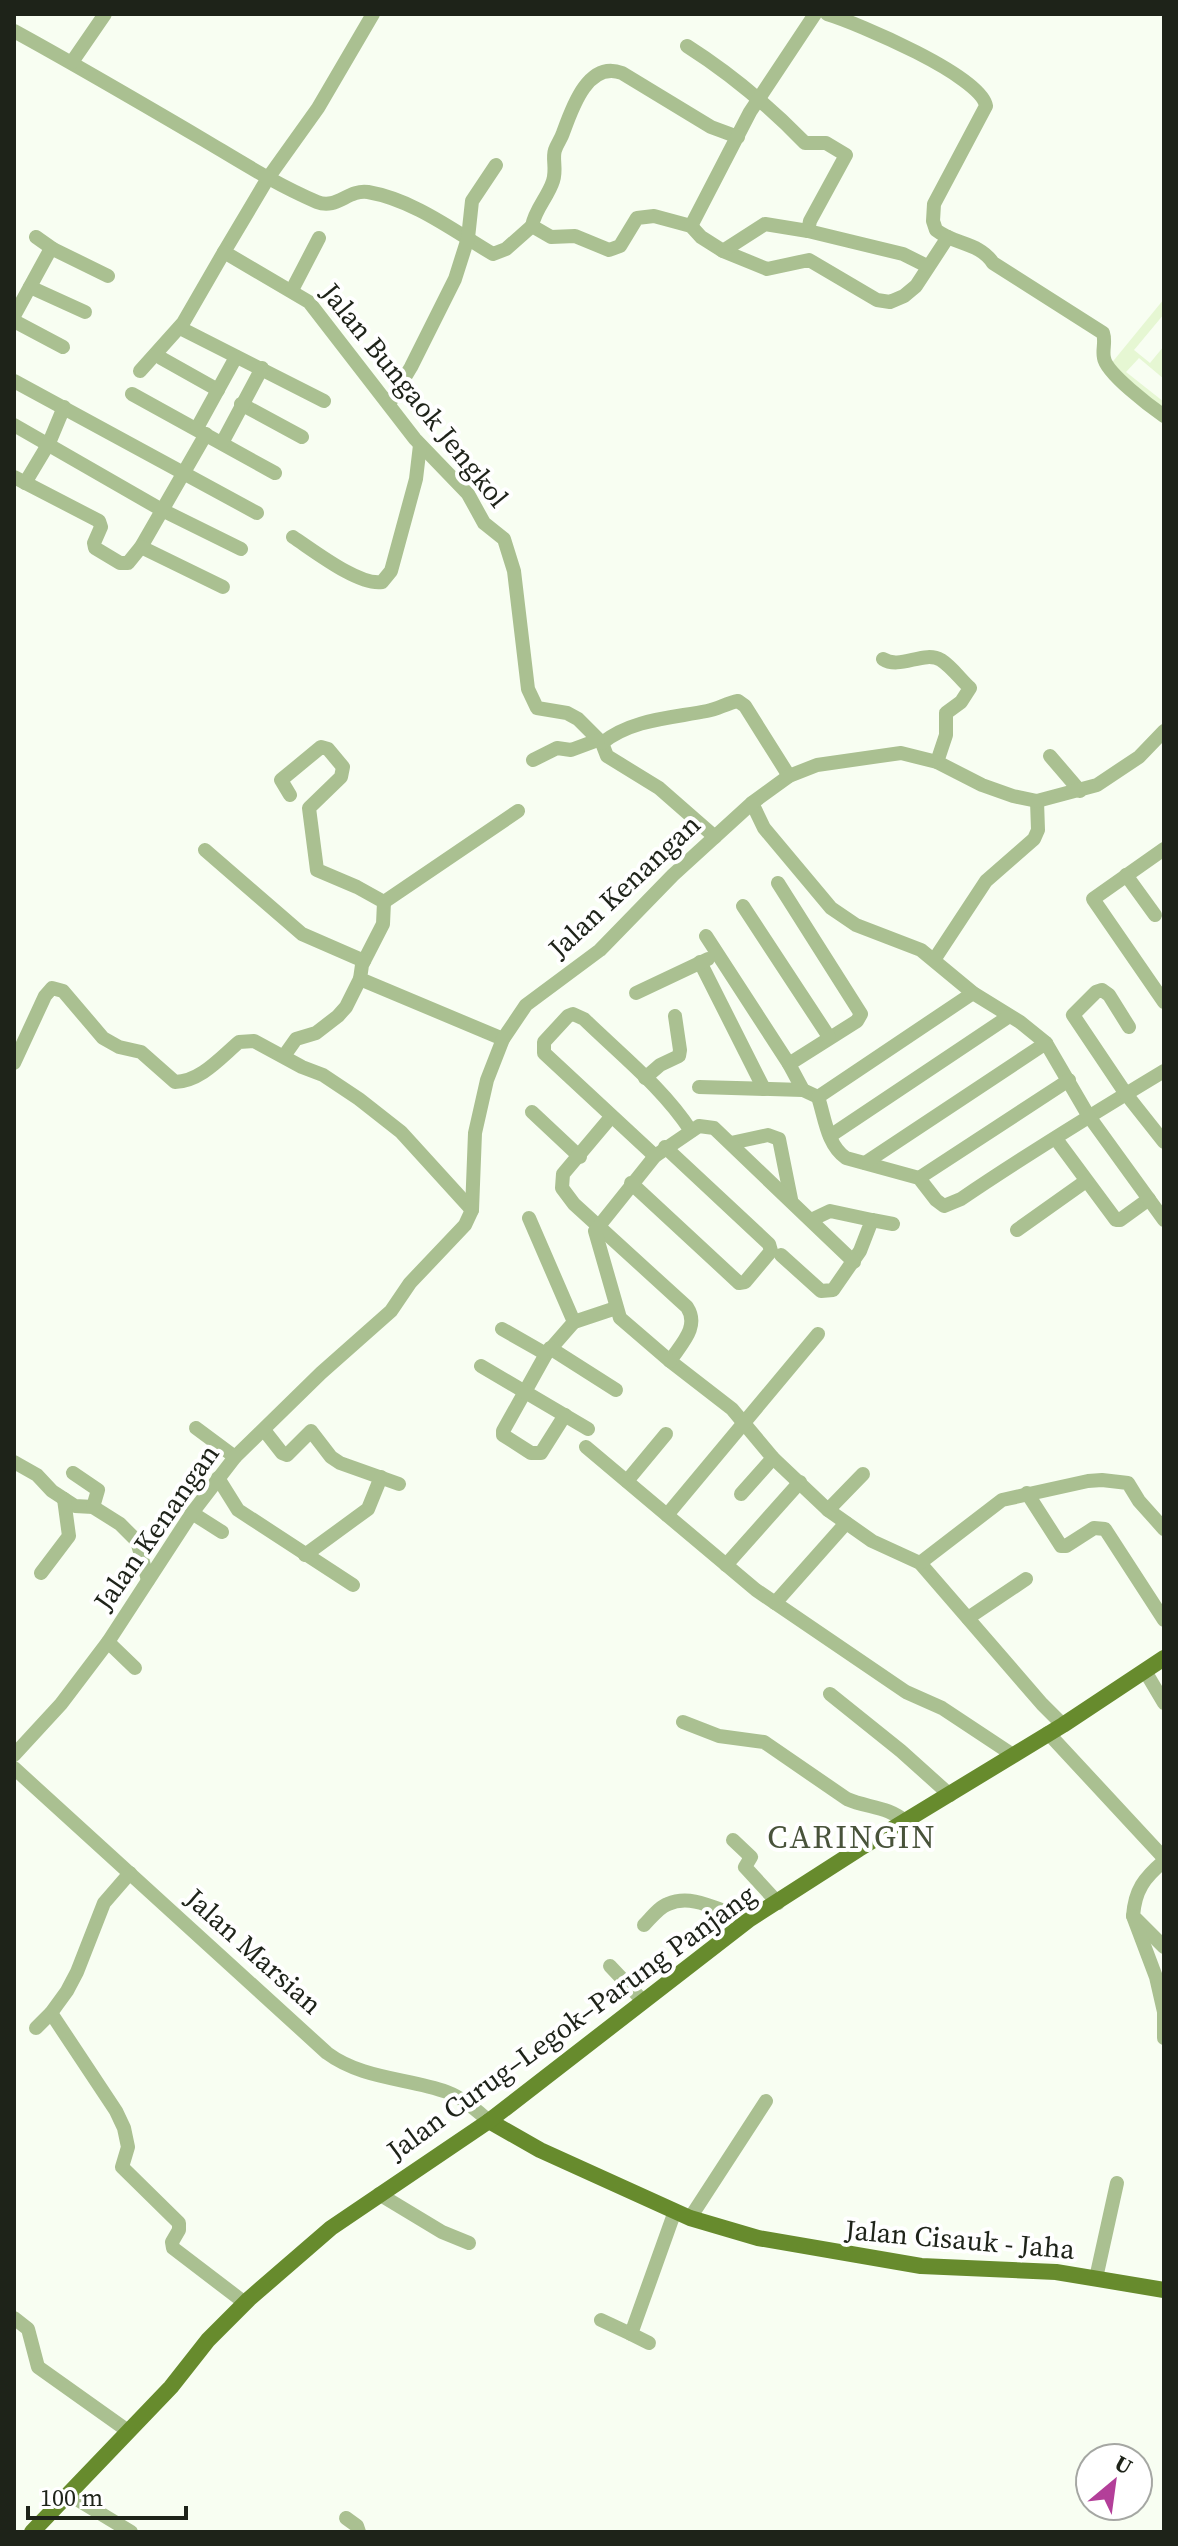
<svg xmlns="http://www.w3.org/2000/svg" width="1178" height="2546" viewBox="0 0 1178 2546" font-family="'Source Serif 4',serif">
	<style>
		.built { fill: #e6f7d3 }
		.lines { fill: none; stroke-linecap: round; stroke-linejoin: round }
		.minor { stroke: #aac091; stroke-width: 14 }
		.major { stroke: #678b2d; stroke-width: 16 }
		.labels { text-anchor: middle; stroke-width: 8; stroke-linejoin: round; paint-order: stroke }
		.street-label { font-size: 28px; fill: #1e2319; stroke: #fff }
		.quarter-label { font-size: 32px; letter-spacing: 2px; fill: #48533a; stroke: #fff }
	</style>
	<rect width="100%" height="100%" fill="#f8fef2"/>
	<path class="built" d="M 1164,299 L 1164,314 L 1134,350 L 1150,363 L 1164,346 L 1164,379 L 1139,358 L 1126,372 L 1164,402 L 1164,409 L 1110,365 Z"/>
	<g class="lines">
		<g class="minor">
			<path d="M 373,14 L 318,108 L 268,178 L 224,252 L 309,302 L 415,439 L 468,494 L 484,523 L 504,539 L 514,571 L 528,689 L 537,708 L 567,713 L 578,719 L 602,743 L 607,756 L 659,788 L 715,837"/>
			<path d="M 827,14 C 857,23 982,76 986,106 L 934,204 L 933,221 L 936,230 C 955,245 979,242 993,263 L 1103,333 C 1106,342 1102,350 1104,358 C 1106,373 1151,407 1164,416"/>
			<path d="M 14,31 C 78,66 141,103 204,140 C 241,162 277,185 317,202 C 337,210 348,189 368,192 C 414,200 454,231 493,254 L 506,249 L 532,226 L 551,237 L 575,236 L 609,250 L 620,246 L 637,218 L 654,216 L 691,226 L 701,237 L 723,251 L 767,269 L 809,260 L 877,300 L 890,302 L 904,296 L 916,286 L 948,237"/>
			<path d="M 687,46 C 731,74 769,106 805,143 L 826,143 L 846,155 L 810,221 L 808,231 L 903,254 L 927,266"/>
			<path d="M 72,62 L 105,14"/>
			<path d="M 532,226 C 535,209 548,197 553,181 C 557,169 552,159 555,150 C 557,144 561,139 563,133 C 572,108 588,60 622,73 L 711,127 L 738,137"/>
			<path d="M 691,226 L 750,112 L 815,14"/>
			<path d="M 36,237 L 53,249"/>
			<path d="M 723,251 L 765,224 L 808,231"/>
			<path d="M 30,287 L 85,312"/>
			<path d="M 292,290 L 319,238"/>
			<path d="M 14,316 L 49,252 L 53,249 L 108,276"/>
			<path d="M 14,321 L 63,347"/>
			<path d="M 184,330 L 324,401"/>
			<path d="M 161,358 L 218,390"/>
			<path d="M 140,371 L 183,323 L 224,252"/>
			<path d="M 14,381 L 257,513"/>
			<path d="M 132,394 L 275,473"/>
			<path d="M 241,404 L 302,437"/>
			<path d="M 389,404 L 411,367 L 455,279 L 468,238 L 472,201 L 496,165"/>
			<path d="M 14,425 L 162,510 L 241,549"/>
			<path d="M 197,428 L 236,357"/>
			<path d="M 222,443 L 262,368"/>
			<path d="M 14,477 L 99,521 L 101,527 L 94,543 L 95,548 L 120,563 L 128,563 L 141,547 L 206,434"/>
			<path d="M 25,483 L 49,443 L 64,407"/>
			<path d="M 293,537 C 313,550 359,586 382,582 L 391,571 L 416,479 L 420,445"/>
			<path d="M 141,547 L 223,587"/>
			<path d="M 883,659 C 900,670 924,650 941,660 C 952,667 961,680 970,688 L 961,702 L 946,713 L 946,735 L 937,762"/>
			<path d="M 602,743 C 632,719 672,718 707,711 C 718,709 727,703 738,701 L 745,706 L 789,776"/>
			<path d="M 1050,756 L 1080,791"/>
			<path d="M 533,760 L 557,748 L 571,750 L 598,740"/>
			<path d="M 290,795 L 281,780 L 321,747 L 328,749 L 343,767 L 341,777 L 309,808 L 317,870 L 357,887 L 384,902 L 383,924 L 362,965 L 360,979 L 503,1039"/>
			<path d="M 752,803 L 764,828 L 831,908 L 856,925 L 921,950 L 973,993 L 1020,1022 L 1046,1043"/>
			<path d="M 1164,849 L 1093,899 L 1164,1002"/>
			<path d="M 205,850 L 302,934 L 364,961"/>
			<path d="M 1126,875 L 1155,915"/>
			<path d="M 778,883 L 861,1014 L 857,1021 L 789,1064"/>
			<path d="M 384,902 L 518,811"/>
			<path d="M 743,906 L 829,1037"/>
			<path d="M 706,936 L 789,1064 L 803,1090 L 818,1097 C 825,1118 827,1145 846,1158 L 919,1178 L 936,1200 L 944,1206 L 961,1199 C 1027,1154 1096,1112 1164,1071"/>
			<path d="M 934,960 L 986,881 L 1034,839 L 1038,830 L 1037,801"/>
			<path d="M 700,962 L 764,1089"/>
			<path d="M 636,993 L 708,959"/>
			<path d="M 1129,1027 L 1109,995 L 1102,990 L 1096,992 L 1073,1015 L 1126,1094 L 1164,1142"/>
			<path d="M 284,1056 L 296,1039 L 316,1033 L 338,1016 L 346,1007 L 360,979"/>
			<path d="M 14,1063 L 45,996 L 52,988 L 63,991 L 103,1038 L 119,1047 L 141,1052 L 175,1082 C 201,1081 220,1058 239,1042 L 254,1041 L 302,1067 L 323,1075 L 359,1099 L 401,1132 L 472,1210"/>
			<path d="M 645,1078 L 660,1065 L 679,1056 L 680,1050 L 675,1016"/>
			<path d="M 699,1087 L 803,1090"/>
			<path d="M 818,1097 L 973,993"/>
			<path d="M 532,1112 L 580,1157"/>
			<path d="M 611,1117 L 563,1174 L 562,1188 L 574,1204 L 687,1307 C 700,1327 681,1344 670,1361 L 732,1409 L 773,1458 L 828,1510 L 872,1541 L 920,1563 L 1042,1704 L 1063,1725"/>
			<path d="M 830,1136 L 1008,1017"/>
			<path d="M 1056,1139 L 1116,1220 L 1120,1220 L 1149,1199"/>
			<path d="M 731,1143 L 768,1135 L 779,1139 L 791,1199"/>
			<path d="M 655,1156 L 544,1053 L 544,1042 L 568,1016 L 573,1014 L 584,1019 C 621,1055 663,1088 691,1131"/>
			<path d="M 865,1163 L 1046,1043 L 1088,1115 L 1164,1220"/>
			<path d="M 919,1178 L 1069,1080"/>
			<path d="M 631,1183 L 739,1283 L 745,1282 L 771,1251 L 769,1244 L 665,1147"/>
			<path d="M 529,1218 L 574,1322 L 546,1354 L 503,1431 L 503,1435 L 531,1453 L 541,1453 L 565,1415"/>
			<path d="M 872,1220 L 893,1224"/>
			<path d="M 1017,1230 L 1086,1181"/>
			<path d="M 781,1255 L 821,1291 L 833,1290 L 860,1251 L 872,1220 L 830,1211 L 811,1220"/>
			<path d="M 574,1322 L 616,1308"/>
			<path d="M 502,1329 L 546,1354"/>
			<path d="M 550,1348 L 616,1390"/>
			<path d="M 670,1361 L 620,1318 L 595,1231 L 655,1156 L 699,1126 L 714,1128 L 854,1262"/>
			<path d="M 481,1366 L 588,1429"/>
			<path d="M 196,1428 L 235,1457"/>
			<path d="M 264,1430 L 282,1453 L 287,1455 L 311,1431 L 331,1457 L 340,1463 L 399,1484"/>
			<path d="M 586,1447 L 756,1590 L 906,1692 L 942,1708 L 1013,1755"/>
			<path d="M 14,1462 L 37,1475 L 52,1491 L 75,1506 L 93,1507 L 120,1524 L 137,1541 L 148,1580"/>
			<path d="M 73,1473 L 98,1490 L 93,1507"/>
			<path d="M 218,1478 L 238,1510 L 353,1585"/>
			<path d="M 627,1481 L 666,1434"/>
			<path d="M 1027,1493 L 1061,1546 L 1066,1546 L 1094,1528 L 1105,1529 L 1164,1620"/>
			<path d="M 741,1494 L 773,1458"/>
			<path d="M 828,1510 L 863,1474"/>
			<path d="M 192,1513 L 222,1532"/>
			<path d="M 667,1515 L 818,1334"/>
			<path d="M 305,1555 L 368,1509 L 381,1477"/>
			<path d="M 920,1563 L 1002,1500 L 1088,1481 L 1102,1480 L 1128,1483 L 1139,1501 L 1164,1529"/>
			<path d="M 726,1565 L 800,1482"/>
			<path d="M 41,1573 L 69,1536 L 64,1499"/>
			<path d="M 775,1603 L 846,1523"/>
			<path d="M 968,1618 L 1026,1579"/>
			<path d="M 108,1642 L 135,1668"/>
			<path d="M 1145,1671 L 1164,1703"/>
			<path d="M 830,1694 L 901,1751 L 950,1795"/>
			<path d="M 683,1722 L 719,1736 L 764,1742 L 847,1799 C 867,1808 888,1806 906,1822"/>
			<path d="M 1048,1733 L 1164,1858"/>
			<path d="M 14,1755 L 61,1704 L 108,1642 L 192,1513 L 235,1457 L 321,1373 L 391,1311 L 410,1283 L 465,1225 L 472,1210 L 475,1133 L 487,1080 L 503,1039 L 526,1005 L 600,950 L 673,875 L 752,803 L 789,776 L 817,765 L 901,753 L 937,762 L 982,785 L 1013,796 L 1037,801 L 1097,785 L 1139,757 L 1164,731"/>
			<path d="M 14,1768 L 327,2053 C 362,2079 407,2078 447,2092 C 463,2098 476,2110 489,2121"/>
			<path d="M 733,1840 L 751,1857 L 745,1867 L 778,1903"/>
			<path d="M 1164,1861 C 1144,1878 1135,1890 1133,1916 L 1164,1947"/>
			<path d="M 1133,1916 L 1156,1977 L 1164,2012 L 1164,2038"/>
			<path d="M 644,1925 C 651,1918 659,1907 668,1904 C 695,1892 724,1915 750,1919"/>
			<path d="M 610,1966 L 643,2001"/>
			<path d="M 51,2013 L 116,2111 L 124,2128 L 128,2147 L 122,2167 L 179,2223 L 179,2230 L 172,2242 L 173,2248 L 245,2303"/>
			<path d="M 36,2028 L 51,2013 L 67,1991 L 77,1972 L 104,1903 L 130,1873"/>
			<path d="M 379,2194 L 442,2232 L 469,2243"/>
			<path d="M 690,2218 L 766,2101"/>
			<path d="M 1096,2278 L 1117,2183"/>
			<path d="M 14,2318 L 28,2329 L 38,2367 L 128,2431"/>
			<path d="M 601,2320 L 631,2334 L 675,2211"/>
			<path d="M 631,2334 L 649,2343"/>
			<path d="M 70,2495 L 131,2532"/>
			<path d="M 346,2518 L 357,2526 L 359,2532"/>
		</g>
		<g class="major">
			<path d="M 489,2121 L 540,2150 L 690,2218 L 758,2238 L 921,2266 L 1056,2272 L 1164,2290"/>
			<path d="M 32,2532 L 171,2387 L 208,2340 L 249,2299 L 331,2228 L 489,2121 L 750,1919 L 859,1849 L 1063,1725 L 1164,1658"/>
		</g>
	</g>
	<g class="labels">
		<g class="street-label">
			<text transform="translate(415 395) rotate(51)" y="10">Jalan Bungaok Jengkol</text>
			<text transform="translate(624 886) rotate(-43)" y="10">Jalan Kenangan</text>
			<text transform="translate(156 1527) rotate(-55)" y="10">Jalan Kenangan</text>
			<text transform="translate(254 1951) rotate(42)" y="10">Jalan Marsian</text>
			<text transform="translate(571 2022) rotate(-36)" y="10">Jalan Curug–Legok–Parung Panjang</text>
			<text transform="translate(960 2239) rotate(5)" y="10">Jalan Cisauk - Jaha</text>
		</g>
		<g class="quarter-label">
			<text x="852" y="1848">CARINGIN</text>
		</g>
	</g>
	<rect width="1178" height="2546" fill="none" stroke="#1e2319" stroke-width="32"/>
	<g transform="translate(1114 2482) rotate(29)"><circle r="38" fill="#ffffff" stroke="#a5a7a3" stroke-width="2"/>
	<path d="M0-6L14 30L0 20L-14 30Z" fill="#b33f99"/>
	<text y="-12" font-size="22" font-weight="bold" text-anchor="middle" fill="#1e2319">U</text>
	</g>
	<path d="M28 2506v12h158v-12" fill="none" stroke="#1e2319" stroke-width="4"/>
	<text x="40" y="2506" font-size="24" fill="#1e2319" stroke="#ffffff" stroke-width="6" paint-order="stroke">100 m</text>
</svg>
